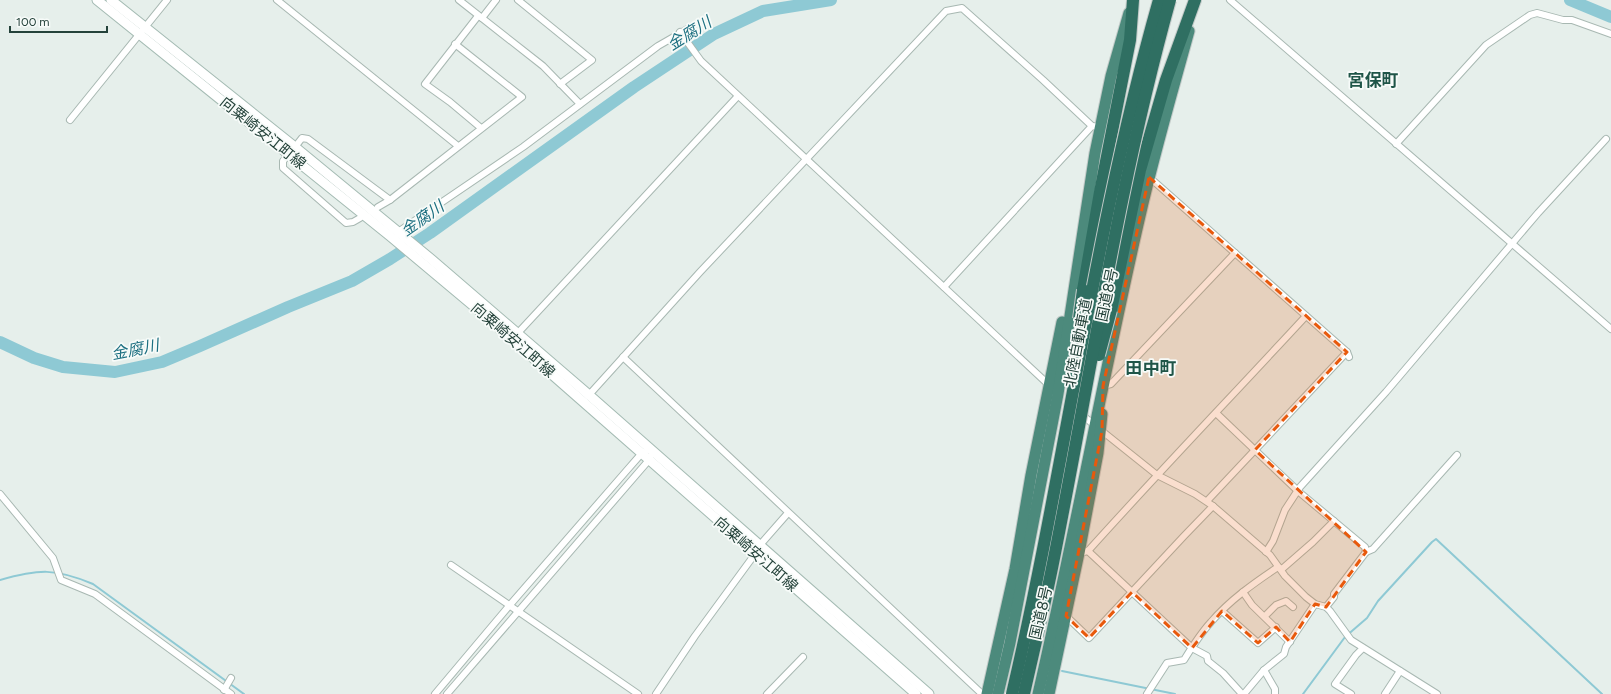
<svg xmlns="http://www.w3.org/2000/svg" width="1611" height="694" viewBox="0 0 1611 694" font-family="Figtree,'Noto Sans JP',sans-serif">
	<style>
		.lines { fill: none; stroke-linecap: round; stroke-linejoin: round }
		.stream { stroke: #8ec9d4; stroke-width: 2 }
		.river { stroke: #8ec9d4; stroke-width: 12 }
		.minor-casing { stroke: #a8b8b2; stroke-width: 8 }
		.secondary-casing { stroke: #a4bbb3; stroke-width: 11 }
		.trunk-casing { stroke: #c2cac8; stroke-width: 13 }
		.motorway-casing { stroke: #c2cac8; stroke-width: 14 }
		.minor { stroke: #fff; stroke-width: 6 }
		.secondary { stroke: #fff; stroke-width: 9 }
		.trunk { stroke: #4c8a7c; stroke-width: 11 }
		.motorway { stroke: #2f6f62; stroke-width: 12 }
		.motorway-bridge-casing { stroke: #c2cac8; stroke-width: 14; stroke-linecap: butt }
		.motorway-bridge { stroke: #2f6f62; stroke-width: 12 }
		.marked { fill: #e8590c; fill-opacity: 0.2; stroke: #e8590c; stroke-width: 3; stroke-dasharray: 8 5; stroke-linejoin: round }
		.labels { text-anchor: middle; stroke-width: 3.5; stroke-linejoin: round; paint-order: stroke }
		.street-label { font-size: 15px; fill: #24423a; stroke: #f7fbf9 }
		.water-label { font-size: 16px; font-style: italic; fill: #1c6f80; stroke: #f7fbf9 }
		.quarter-label { font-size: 17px; font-weight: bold; fill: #1f5548; stroke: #f7fbf9 }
	</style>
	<rect width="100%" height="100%" fill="#e6efeb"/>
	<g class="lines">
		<g class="stream">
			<path d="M 0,580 C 39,569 55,568 93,584 L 244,694"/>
			<path d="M 1062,671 L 1175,694"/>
			<path d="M 1303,694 L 1345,637 L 1367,618 L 1378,601 L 1432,542 L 1436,539 L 1602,694"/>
		</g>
		<g class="river">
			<path d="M 1570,0 L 1611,17"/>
			<path d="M 0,342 L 34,358 L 63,367 L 115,372 L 162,362 L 200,346 L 288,307 L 352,281 L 390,259 L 430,233 L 634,87 L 714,34 L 763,11 L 831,0"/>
		</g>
		<g class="minor-casing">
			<g id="minor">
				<path d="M 277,0 L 458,146"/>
				<path d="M 459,0 L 543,66 L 580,104"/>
				<path d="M 518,0 L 592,60 L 560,84"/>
				<path d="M 1230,0 L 1611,329"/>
				<path d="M 478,16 L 425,84 L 450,102 L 481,128"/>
				<path d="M 482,18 L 496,0"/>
				<path d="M 680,32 L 701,61 L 1049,385"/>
				<path d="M 70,120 L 167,0"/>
				<path d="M 1396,144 L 1486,45 L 1530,15 L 1537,13 L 1563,20 L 1572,20 L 1611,34"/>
				<path d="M 295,147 L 302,138 L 308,139 L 390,200 L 522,97 L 455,44"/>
				<path d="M 289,154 L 283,161 L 283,168 L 346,223 L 353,222 L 360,218"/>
				<path d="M 1149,177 L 1347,352 L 1349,357"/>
				<path d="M 378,207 L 390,200"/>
				<path d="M 398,232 L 523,147 L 658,46 L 691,27"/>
				<path d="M 944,287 L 1092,126"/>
				<path d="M 516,335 L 738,96"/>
				<path d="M 623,357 L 982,694"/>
				<path d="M 1103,386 L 1111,384 L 1235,253"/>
				<path d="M 588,396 L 700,272 L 946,11 L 962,8 L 1043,80 L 1092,126 L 1100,127"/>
				<path d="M 1080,413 L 1094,425"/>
				<path d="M 1216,413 L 1299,492 L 1365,547 L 1366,552 L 1334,594 L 1334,597 L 1326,607"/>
				<path d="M 1102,431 L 1157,475 L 1195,494 L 1213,506 L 1270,555 L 1285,576 L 1306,597 L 1315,604 L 1326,607 L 1330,611 L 1351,640 L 1437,694"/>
				<path d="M 0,494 L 53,558 L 61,580 L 95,594 L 231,694"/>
				<path d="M 1207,501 L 1347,352"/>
				<path d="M 1088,551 L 1192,648 L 1207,656 L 1208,661 L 1223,673 L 1242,694"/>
				<path d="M 1266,552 L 1273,541 L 1285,510 L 1300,487 L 1386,392 L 1538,213 L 1606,139"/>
				<path d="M 1366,552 L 1373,549 L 1457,455"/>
				<path d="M 1079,553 L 1088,551 C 1159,472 1233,395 1306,316"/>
				<path d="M 451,565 L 638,694"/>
				<path d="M 1243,592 L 1252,605 L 1290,642"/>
				<path d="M 1222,611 L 1258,643 L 1276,627"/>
				<path d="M 1066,616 L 1089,638 L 1184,536 L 1213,506"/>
				<path d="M 1265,616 L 1276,605 L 1286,601 L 1293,607"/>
				<path d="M 1264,670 L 1275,689 L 1275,694"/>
				<path d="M 224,690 L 231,678"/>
				<path d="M 435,694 L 509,606 L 628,469 L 642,453 L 645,452"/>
				<path d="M 447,694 L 649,460 L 650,457"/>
				<path d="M 656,694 L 695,636 L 755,554 L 759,546 L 788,513"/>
				<path d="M 767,694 L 803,657"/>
				<path d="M 1147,694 L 1167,663 L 1184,660 C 1192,647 1200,634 1211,622 C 1230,600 1254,583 1278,567 L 1282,569 L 1313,542 L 1334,521"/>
				<path d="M 1244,694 L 1264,670 L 1284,654 L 1286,647 L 1315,604"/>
				<path d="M 1351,694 L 1335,684 L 1356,655 L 1363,648"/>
				<path d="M 1385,694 L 1400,671"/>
			</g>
		</g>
		<g class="secondary-casing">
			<g id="secondary">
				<path d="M 97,0 L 390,236 L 482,313 L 916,694"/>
				<path d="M 111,0 L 295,147 L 431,259 L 589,395 L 929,694"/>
			</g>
		</g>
		<g class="trunk-casing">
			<g id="trunk">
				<path d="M 987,694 L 1015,569 L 1031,475 L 1062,322"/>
				<path d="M 998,694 L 1010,643 L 1058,394 L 1095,153 L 1111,76 L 1129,13"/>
				<path d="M 1038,694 C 1075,535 1103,375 1140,216 C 1154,154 1172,93 1189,31"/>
				<path d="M 1049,694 L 1079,553 L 1098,453 L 1102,414"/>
			</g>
		</g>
		<g class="motorway-casing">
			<g id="motorway">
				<path d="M 1083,290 L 1100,192 L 1130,40 L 1133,0"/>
				<path d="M 1111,310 L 1140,170 L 1166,80 L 1195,0"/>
			</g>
		</g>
		<use href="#minor" class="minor"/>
		<use href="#secondary" class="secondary"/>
		<use href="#trunk" class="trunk"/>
		<use href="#motorway" class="motorway"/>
		<g class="motorway-bridge-casing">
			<g id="motorway-bridge">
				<path d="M 1079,319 L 1083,290"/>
				<path d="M 1099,355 L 1111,310"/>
				<path d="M 1012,694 C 1066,464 1094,228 1159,0"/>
				<path d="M 1024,694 C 1034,649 1045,604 1054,558 C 1091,372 1119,183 1170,0"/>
			</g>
		</g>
		<use href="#motorway-bridge" class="motorway-bridge"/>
	</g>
	<path class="marked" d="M 1149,177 L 1347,352 L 1255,450 L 1366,552 L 1326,607 L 1315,604 L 1290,642 L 1276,627 L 1258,643 L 1222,611 L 1192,648 L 1132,592 L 1089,638 L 1066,616 L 1102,431 L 1103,386 Z"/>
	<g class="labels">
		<g class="street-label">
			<text transform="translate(263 133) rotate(39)" y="5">向粟崎安江町線</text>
			<text transform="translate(1107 295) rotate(-78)" y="5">国道8号</text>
			<text transform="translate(513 340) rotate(41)" y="5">向粟崎安江町線</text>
			<text transform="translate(1078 343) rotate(-79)" y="5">北陸自動車道</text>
			<text transform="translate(756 554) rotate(41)" y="5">向粟崎安江町線</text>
			<text transform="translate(1041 613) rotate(-77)" y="5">国道8号</text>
		</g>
		<g class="water-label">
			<text transform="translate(689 33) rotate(-32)" y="6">金腐川</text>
			<text transform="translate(422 218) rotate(-35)" y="6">金腐川</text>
			<text transform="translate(135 349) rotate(-11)" y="6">金腐川</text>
		</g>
		<g class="quarter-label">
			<text x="1373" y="86">宮保町</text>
			<text x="1151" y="374">田中町</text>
		</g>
	</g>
	<path d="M10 26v6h97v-6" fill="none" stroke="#24423a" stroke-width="2"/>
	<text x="16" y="26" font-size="12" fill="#24423a" stroke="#f7fbf9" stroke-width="3" paint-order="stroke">100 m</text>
</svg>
